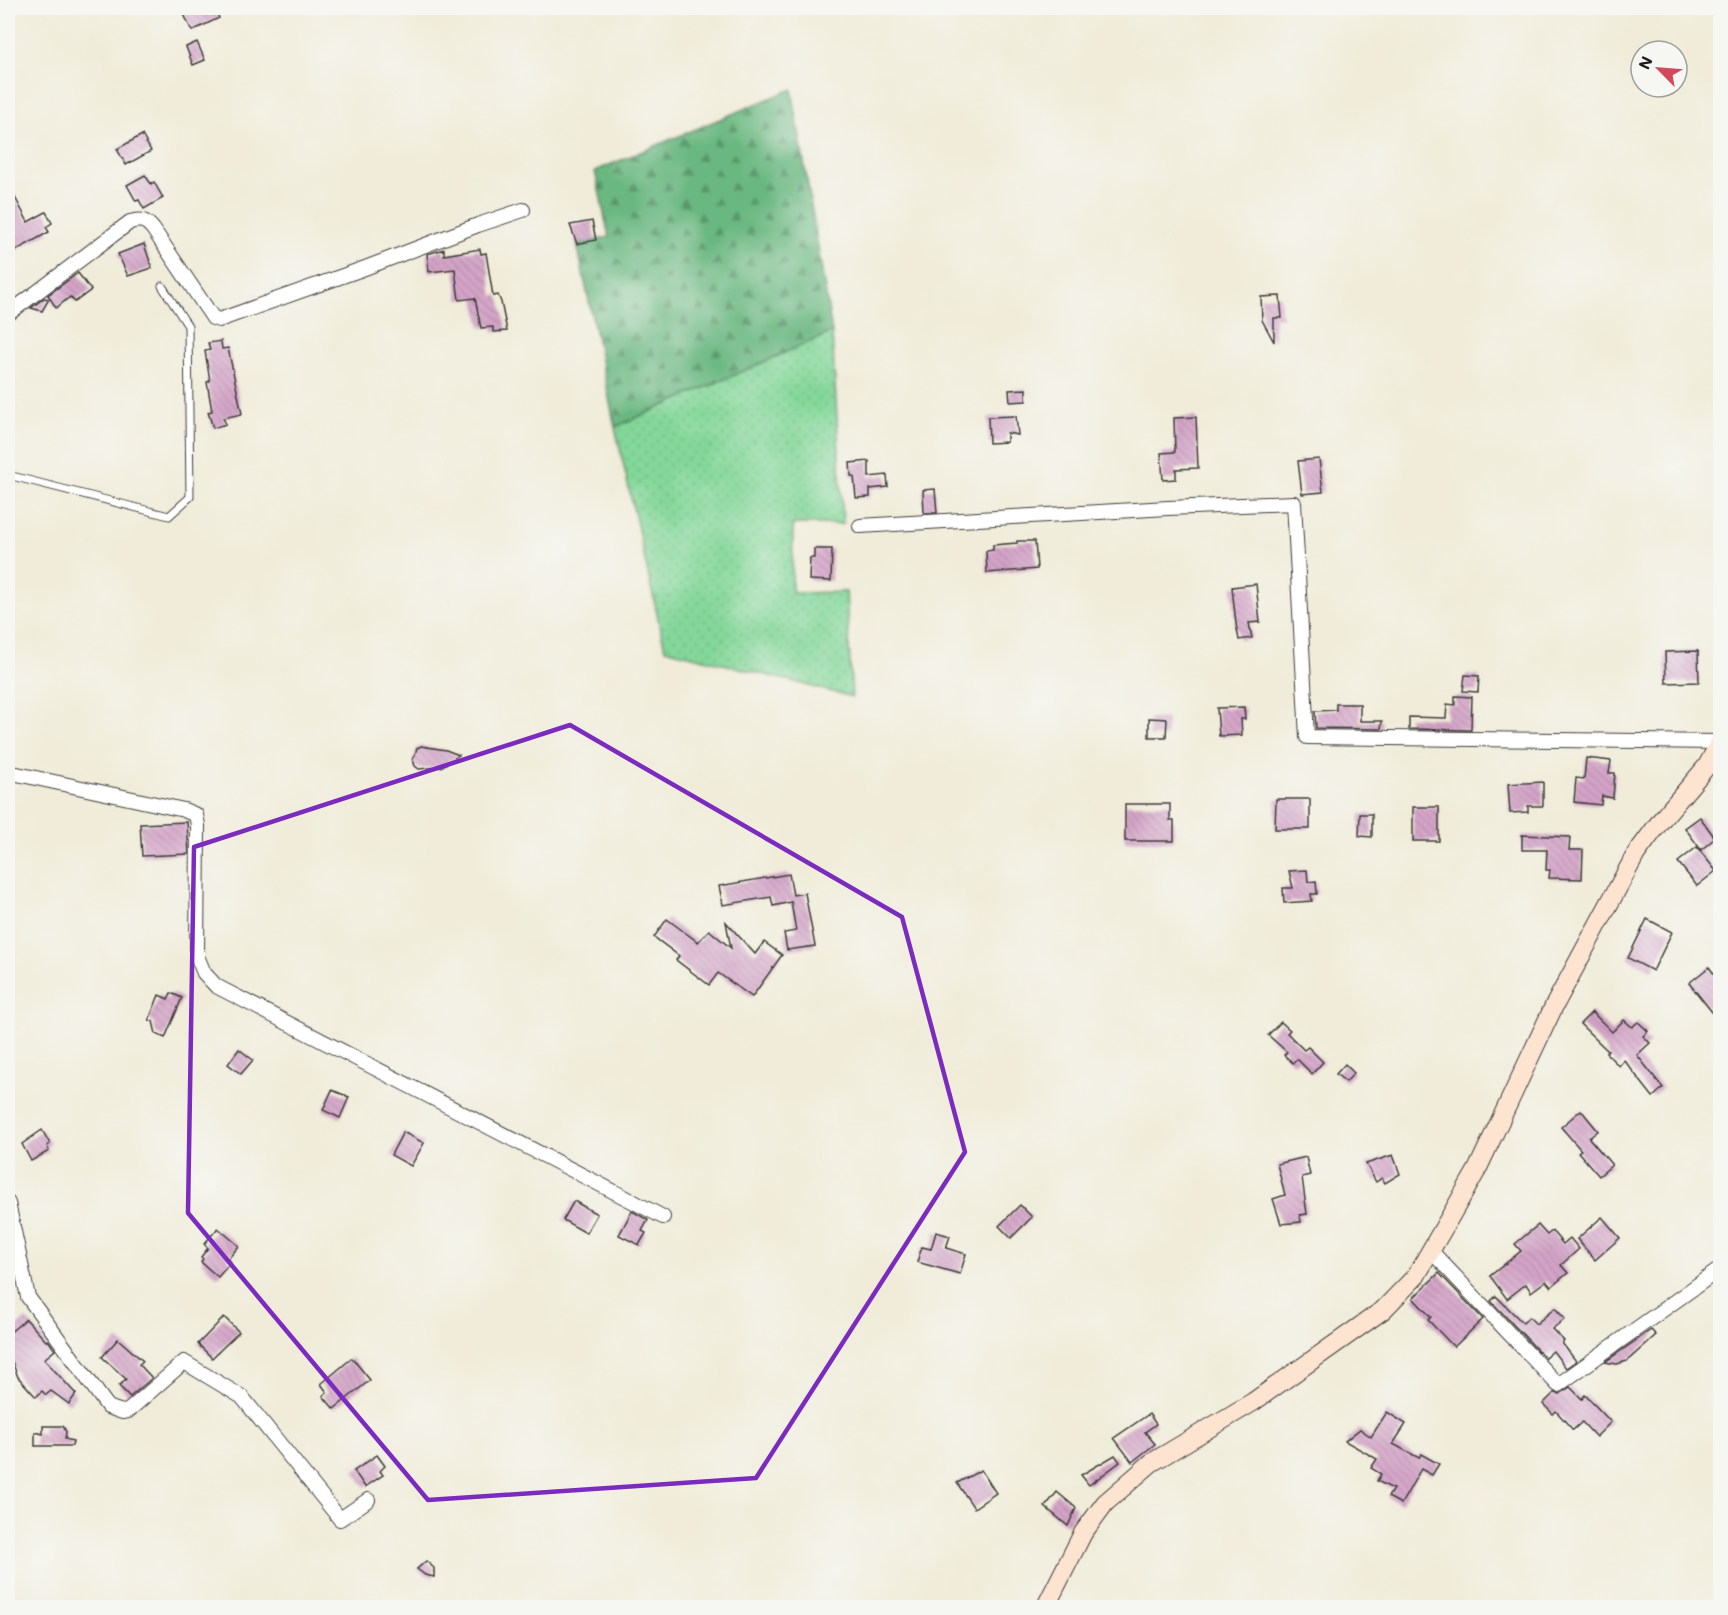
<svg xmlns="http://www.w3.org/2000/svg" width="1728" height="1615" viewBox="0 0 1728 1615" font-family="Mali,sans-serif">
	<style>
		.green { fill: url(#green-dots); stroke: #507a5a; stroke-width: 1.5 }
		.forest { fill: url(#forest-firs); stroke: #436a4e; stroke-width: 1.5 }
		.building { fill: url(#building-back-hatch) }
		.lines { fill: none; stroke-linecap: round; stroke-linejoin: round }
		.service-casing { stroke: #3c3b38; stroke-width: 9 }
		.minor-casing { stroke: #3c3b38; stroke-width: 16 }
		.secondary-casing { stroke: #3c3b38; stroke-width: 20 }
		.service { stroke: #fff; stroke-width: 7 }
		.minor { stroke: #fff; stroke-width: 14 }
		.secondary { stroke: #fde4d1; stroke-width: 18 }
		.marked { fill: none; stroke: #7b2cbf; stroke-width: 4.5; stroke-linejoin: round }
	</style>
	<defs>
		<pattern id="green-dots" width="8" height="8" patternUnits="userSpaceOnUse" patternTransform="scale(1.5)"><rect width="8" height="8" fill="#83d799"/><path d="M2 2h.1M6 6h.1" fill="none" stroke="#71b883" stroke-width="1.8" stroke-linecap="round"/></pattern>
		<pattern id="forest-firs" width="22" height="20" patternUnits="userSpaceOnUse" patternTransform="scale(1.5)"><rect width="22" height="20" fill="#6ab881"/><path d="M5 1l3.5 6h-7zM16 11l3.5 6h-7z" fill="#569569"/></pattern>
		<pattern id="building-back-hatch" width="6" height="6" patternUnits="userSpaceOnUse" patternTransform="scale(1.5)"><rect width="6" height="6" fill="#d4a4c8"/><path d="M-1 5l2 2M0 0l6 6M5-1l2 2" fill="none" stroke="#b58dab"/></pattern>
	</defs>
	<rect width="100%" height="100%" fill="#f6f6f2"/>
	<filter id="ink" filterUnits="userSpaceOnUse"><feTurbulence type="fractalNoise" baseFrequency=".0167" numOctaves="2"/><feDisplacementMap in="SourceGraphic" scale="12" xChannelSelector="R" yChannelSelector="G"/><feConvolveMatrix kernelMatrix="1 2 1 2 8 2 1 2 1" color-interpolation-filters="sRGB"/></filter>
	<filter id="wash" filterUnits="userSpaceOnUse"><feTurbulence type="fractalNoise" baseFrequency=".008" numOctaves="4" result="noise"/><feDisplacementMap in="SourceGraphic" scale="24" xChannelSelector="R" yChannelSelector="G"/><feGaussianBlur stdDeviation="1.35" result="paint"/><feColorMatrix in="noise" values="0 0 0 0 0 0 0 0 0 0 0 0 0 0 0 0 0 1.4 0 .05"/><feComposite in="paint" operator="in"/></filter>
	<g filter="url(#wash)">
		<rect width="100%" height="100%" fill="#f0ecd9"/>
		<path class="green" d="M 832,332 L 843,524 L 793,524 L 792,593 L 846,592 L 852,697 L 665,649 L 615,427 Z"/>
		<path class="forest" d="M 792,89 L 832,332 L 615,427 L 577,244 L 609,237 L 595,171 Z"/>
		<g id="blocks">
			<g class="building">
				<path d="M 181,8 L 214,8 L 219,18 L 192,31 Z"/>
				<path d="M 197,42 L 205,60 L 193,65 L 186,47 Z"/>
				<path d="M 142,135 L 151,151 L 126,165 L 117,149 Z"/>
				<path d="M 145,175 L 151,184 L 154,182 L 163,198 L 144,209 L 139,200 L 136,201 L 127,185 Z"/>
				<path d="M 8,184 L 28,222 L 46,212 L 52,223 L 46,227 L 49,232 L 8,255 L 8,235 L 15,230 L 8,218 Z"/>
				<path d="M 592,221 L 596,240 L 577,244 L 570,225 Z"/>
				<path d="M 144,244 L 152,268 L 128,276 L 118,254 Z"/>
				<path d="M 444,249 L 444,255 L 480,249 L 481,254 L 486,253 L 493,296 L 498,295 L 501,302 L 507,331 L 493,332 L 493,327 L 481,328 L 475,298 L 459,300 L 455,269 L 429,272 L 427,254 Z"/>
				<path d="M 78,273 L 91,290 L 75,302 L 70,297 L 56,308 L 48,295 Z"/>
				<path d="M 1280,296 L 1282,318 L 1274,318 L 1274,342 L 1262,320 L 1261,297 Z"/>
				<path d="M 44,298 L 49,299 L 42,311 L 31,308 Z"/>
				<path d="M 221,341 L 222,349 L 228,348 L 242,414 L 223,418 L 226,424 L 213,428 L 208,412 L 212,411 L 207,382 L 210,381 L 205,351 L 210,350 L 208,343 Z"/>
				<path d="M 1026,389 L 1026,401 L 1010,402 L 1009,390 Z"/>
				<path d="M 1016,416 L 1018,435 L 1007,433 L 1007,442 L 989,443 L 988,417 Z"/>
				<path d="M 1196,417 L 1198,468 L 1176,469 L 1176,479 L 1163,480 L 1161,453 L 1175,452 L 1174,418 Z"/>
				<path d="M 1319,459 L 1323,492 L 1302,494 L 1298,461 Z"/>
				<path d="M 869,461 L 869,477 L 887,475 L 888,487 L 870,489 L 870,497 L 856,498 L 854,476 L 851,476 L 850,463 Z"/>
				<path d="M 935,489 L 937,513 L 924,513 L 923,490 Z"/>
				<path d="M 1017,541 L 1035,541 L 1037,569 L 987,573 L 986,551 L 993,550 L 993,545 L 1017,543 Z"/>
				<path d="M 814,549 L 832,549 L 831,581 L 809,580 L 810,558 L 814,558 Z"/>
				<path d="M 1256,584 L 1260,622 L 1249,623 L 1252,638 L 1239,640 L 1236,624 L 1232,587 Z"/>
				<path d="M 1698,651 L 1699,682 L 1666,683 L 1665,652 Z"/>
				<path d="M 1465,675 L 1479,676 L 1478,692 L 1463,691 Z"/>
				<path d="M 1455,696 L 1472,697 L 1471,730 L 1409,729 L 1409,717 L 1446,718 L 1447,704 L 1455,705 Z"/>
				<path d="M 1336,704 L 1360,704 L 1360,721 L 1382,721 L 1381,729 L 1316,728 L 1315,711 L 1336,710 Z"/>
				<path d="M 1244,707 L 1245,719 L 1241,719 L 1242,735 L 1219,736 L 1217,708 Z"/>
				<path d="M 1149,718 L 1167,719 L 1166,737 L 1149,737 Z"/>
				<path d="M 421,746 L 446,750 L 459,755 L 441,767 L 419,769 L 415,766 L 413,760 L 417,748 Z"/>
				<path d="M 1586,758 L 1611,761 L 1609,773 L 1615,773 L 1613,798 L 1602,796 L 1601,805 L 1574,802 L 1576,778 L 1584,779 Z"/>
				<path d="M 1543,782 L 1543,806 L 1528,806 L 1528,812 L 1510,813 L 1508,784 Z"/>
				<path d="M 1276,799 L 1310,799 L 1310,829 L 1275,829 Z"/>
				<path d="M 1125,804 L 1170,804 L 1170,820 L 1174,820 L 1174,841 L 1125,841 Z"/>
				<rect x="1413" y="807" width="26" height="34"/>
				<path d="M 1360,814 L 1372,814 L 1372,837 L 1359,836 Z"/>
				<path d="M 1700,817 L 1715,838 L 1701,850 L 1685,828 Z"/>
				<path d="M 187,822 L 189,854 L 142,856 L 140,824 Z"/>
				<path d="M 1522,835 L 1570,837 L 1569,850 L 1583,850 L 1582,879 L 1549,878 L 1550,870 L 1546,870 L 1547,850 L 1522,850 Z"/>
				<path d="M 1697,847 L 1716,871 L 1697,886 L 1678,862 Z"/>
				<path d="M 1307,870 L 1308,882 L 1316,881 L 1317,894 L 1311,894 L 1312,901 L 1284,903 L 1283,888 L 1293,888 L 1289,871 Z"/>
				<path d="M 789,874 L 793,895 L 805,893 L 815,946 L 787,950 L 784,933 L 796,931 L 791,902 L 773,906 L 771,897 L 723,905 L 719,886 Z"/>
				<path d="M 667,919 L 698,942 L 709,930 L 731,948 L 726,922 L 755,954 L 764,942 L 782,955 L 752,997 L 718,973 L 709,985 L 676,960 L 679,956 L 654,937 Z"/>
				<path d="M 1647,919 L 1672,932 L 1653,971 L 1628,958 Z"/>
				<path d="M 1709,967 L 1720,982 L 1720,1022 L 1689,983 Z"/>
				<path d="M 171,993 L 182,998 L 165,1038 L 156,1034 L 153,1021 L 149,1020 L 159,995 L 168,999 Z"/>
				<path d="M 1592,1012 L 1612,1032 L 1624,1020 L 1632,1027 L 1638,1022 L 1648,1031 L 1643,1036 L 1650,1043 L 1637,1055 L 1663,1088 L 1653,1097 L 1624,1060 L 1619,1066 L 1606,1053 L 1608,1051 L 1580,1024 Z"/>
				<path d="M 1281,1022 L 1290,1030 L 1287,1033 L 1304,1050 L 1308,1047 L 1323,1062 L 1312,1074 L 1297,1059 L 1293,1063 L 1284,1055 L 1287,1052 L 1268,1035 Z"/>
				<path d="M 239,1049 L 253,1060 L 241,1074 L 228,1064 Z"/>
				<path d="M 1345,1064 L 1354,1073 L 1346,1082 L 1336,1074 Z"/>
				<path d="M 332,1090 L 349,1097 L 340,1118 L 323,1110 Z"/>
				<path d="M 1581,1110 L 1598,1131 L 1589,1138 L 1612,1165 L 1599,1176 L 1578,1152 L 1581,1150 L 1561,1127 Z"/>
				<path d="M 42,1130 L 50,1144 L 47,1146 L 49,1151 L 31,1161 L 22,1144 Z"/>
				<path d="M 403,1132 L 424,1143 L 411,1166 L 391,1155 Z"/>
				<path d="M 1393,1155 L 1400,1174 L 1385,1183 L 1382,1178 L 1376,1182 L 1366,1164 Z"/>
				<path d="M 1306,1157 L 1310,1175 L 1302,1177 L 1307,1214 L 1300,1215 L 1301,1222 L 1281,1224 L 1273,1199 L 1285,1195 L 1277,1164 Z"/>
				<path d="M 574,1201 L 597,1214 L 586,1233 L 563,1220 Z"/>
				<path d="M 1020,1205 L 1032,1217 L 1011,1238 L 999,1226 Z"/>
				<path d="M 632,1211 L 648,1220 L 642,1231 L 646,1233 L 639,1245 L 619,1235 Z"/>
				<path d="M 1602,1217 L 1620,1238 L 1595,1260 L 1577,1239 Z"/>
				<path d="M 1538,1225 L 1547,1235 L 1552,1231 L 1563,1244 L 1570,1238 L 1579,1249 L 1561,1265 L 1568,1273 L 1551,1287 L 1546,1281 L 1531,1292 L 1526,1284 L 1507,1299 L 1490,1276 L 1521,1251 L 1515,1244 Z"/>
				<path d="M 218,1228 L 239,1246 L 228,1259 L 231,1262 L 218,1277 L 201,1262 L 203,1259 L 201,1257 L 208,1248 L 204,1244 Z"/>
				<path d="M 936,1232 L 950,1236 L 946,1248 L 966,1254 L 960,1274 L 917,1262 L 922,1247 L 931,1249 Z"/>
				<path d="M 1439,1273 L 1483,1319 L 1454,1347 L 1428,1320 L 1431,1317 L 1413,1298 Z"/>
				<path d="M 1496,1296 L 1523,1323 L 1529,1317 L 1536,1324 L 1555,1308 L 1565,1319 L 1552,1329 L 1564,1341 L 1562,1343 L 1576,1361 L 1566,1368 L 1553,1351 L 1545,1358 L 1491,1301 Z"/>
				<path d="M 224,1317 L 239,1332 L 212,1358 L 198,1344 Z"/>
				<path d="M 26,1319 L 46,1341 L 48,1340 L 55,1350 L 44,1359 L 76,1394 L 69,1404 L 51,1391 L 46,1395 L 42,1391 L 36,1397 L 18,1377 L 11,1359 L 8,1362 L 8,1334 Z"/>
				<path d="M 1651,1330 L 1656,1335 L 1627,1361 L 1617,1364 L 1605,1362 Z"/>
				<path d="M 118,1339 L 143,1361 L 139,1364 L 152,1378 L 130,1397 L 119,1386 L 126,1379 L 102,1357 Z"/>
				<path d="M 352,1358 L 370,1380 L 334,1409 L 323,1396 L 327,1392 L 321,1384 Z"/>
				<path d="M 1570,1387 L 1582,1399 L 1585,1395 L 1611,1422 L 1596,1437 L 1582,1422 L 1573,1430 L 1556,1411 L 1553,1414 L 1543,1404 L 1554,1393 L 1560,1394 Z"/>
				<path d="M 1387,1412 L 1406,1424 L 1393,1444 L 1419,1458 L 1421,1454 L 1439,1464 L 1432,1475 L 1421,1469 L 1401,1504 L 1388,1497 L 1393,1489 L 1377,1481 L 1381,1474 L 1371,1468 L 1377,1459 L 1345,1441 L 1360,1429 L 1371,1437 Z"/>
				<path d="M 1149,1414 L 1156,1424 L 1145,1432 L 1155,1444 L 1132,1462 L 1114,1438 Z"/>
				<path d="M 43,1426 L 63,1426 L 66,1432 L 65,1439 L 73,1441 L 72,1446 L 35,1446 L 35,1432 L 43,1434 Z"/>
				<path d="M 377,1455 L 385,1466 L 380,1471 L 383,1475 L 365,1487 L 354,1471 Z"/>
				<path d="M 1115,1455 L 1120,1462 L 1089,1485 L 1081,1475 Z"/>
				<path d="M 981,1470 L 996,1493 L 974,1508 L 957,1483 Z"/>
				<path d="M 1057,1492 L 1076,1508 L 1068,1526 L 1045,1507 Z"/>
				<path d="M 426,1561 L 434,1568 L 434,1577 L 425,1575 L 417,1569 Z"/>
			</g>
		</g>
	</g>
	<g filter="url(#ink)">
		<use href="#blocks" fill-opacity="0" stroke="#3c3b38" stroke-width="1.5"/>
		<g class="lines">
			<g class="service-casing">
				<path id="service" d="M 8,475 L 169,516 L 190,497 L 188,326 L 162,286"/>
			</g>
			<g class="minor-casing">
				<g id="minor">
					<path d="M 8,314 L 130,222 C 141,219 146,220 153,229 L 213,318 L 219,320 L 365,268 L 478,225 L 523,210"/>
					<path d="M 860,526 L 1168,508 L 1294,503 L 1307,737 L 1720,742"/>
					<path d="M 8,772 L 184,810 L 196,815 L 198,825 L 197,956 L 204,973 L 216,986 L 663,1217"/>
					<path d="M 8,1203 L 28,1297 L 108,1407 L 122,1412 L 128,1411 L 184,1362 L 242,1397 L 340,1519 L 368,1500"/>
					<path d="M 1431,1251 L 1558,1385 L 1720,1269"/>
				</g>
			</g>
			<g class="secondary-casing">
				<path id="secondary" d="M 1045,1608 L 1083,1533 L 1105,1503 L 1151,1463 L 1253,1402 L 1383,1310 L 1416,1276 L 1477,1170 L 1554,1006 L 1636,854 L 1662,819 L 1707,766 L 1720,742"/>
			</g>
			<use href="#service" class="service"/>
			<use href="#minor" class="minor"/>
			<use href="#secondary" class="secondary"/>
		</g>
	</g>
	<path class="marked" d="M 570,725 L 902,917 L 965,1152 L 756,1478 L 428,1500 L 188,1213 L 194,847 Z"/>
	<rect width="1728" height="1615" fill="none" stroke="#f6f6f2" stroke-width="30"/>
	<g transform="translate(1659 69) rotate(295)"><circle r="28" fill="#f6f6f2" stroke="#9f9f9c" stroke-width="1.5"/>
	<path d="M0-4.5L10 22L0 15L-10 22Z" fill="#d1495b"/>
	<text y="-9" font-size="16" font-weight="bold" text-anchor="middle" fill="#1c1c1c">N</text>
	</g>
</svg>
